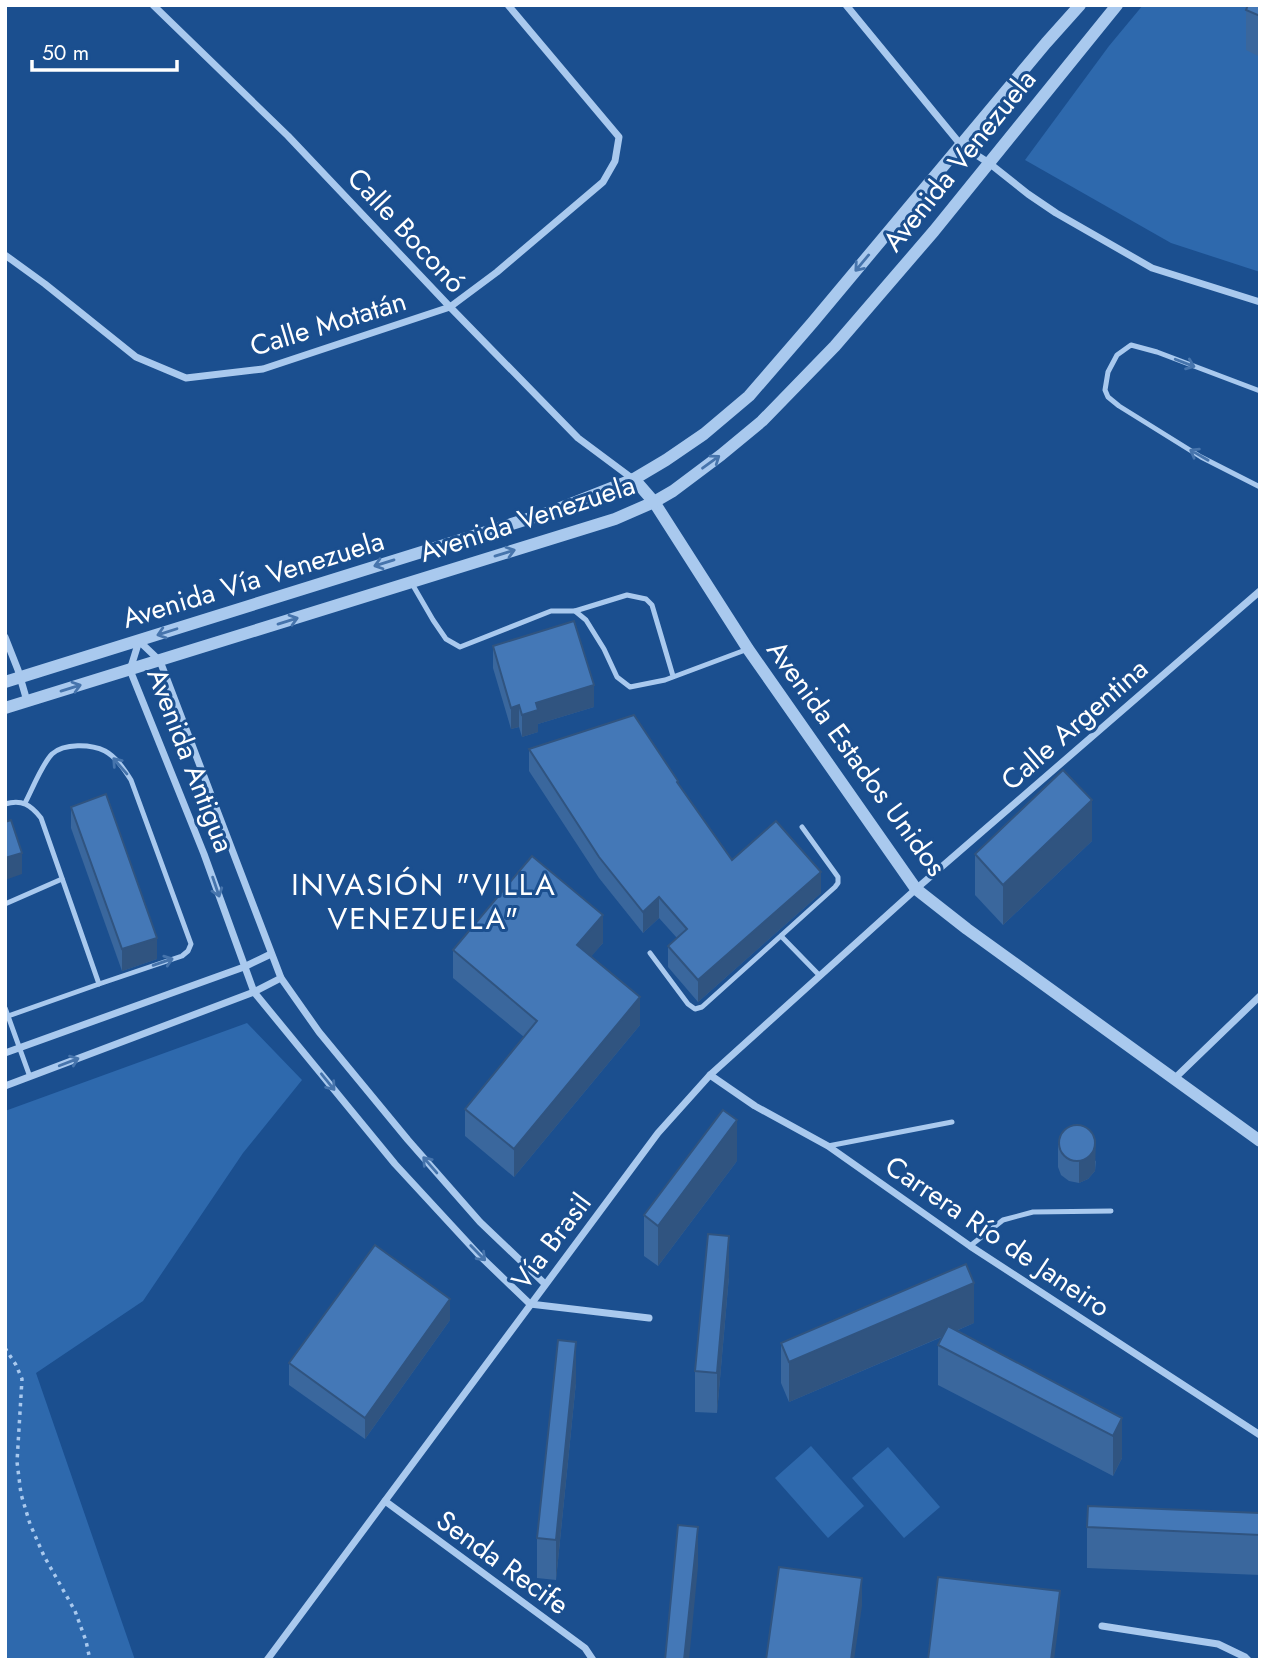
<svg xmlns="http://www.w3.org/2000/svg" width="1265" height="1665" viewBox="0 0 1265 1665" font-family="Jost,sans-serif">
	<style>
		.green { fill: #2e69ad }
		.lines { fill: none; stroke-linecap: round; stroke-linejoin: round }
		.path { stroke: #a9c9ee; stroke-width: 3.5; stroke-dasharray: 3.5 5; stroke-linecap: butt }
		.service { stroke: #a9c9ee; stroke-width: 5 }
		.minor { stroke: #a9c9ee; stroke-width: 7 }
		.tertiary { stroke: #a9c9ee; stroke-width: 12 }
		.wall { fill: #3a679d }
		.shaded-wall { fill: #305480 }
		.building { fill: #4478b7; stroke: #305480; stroke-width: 2 }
		.oneway { stroke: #4674ac }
		.labels { text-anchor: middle; stroke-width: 6; stroke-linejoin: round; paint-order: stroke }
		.street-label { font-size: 28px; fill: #fff; stroke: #1b4f8f }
		.neighbourhood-label { font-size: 30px; letter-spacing: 2px; fill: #fff; stroke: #1b4f8f }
	</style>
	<rect width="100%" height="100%" fill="#1b4f8f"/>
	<g class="green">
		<path d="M 1143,5 L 1260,5 L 1260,272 L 1171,243 L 1025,160 L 1109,46 Z"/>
		<path d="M 247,1023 L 302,1080 L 243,1153 L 143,1301 L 36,1373 L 135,1660 L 5,1660 L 5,1111 Z"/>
		<path d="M 811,1446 L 864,1506 L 828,1538 L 775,1478 Z"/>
		<path d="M 888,1447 L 940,1507 L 904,1538 L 852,1478 Z"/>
	</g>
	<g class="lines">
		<path class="path" d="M 5,1348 L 16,1365 L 22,1379 L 17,1462 L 21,1494 L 30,1524 L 44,1556 L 75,1611 L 86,1641 L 90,1660"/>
		<g class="service">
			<path d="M 1260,391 L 1157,352 L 1131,345 L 1117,355 L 1108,372 L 1105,390 L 1108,397 L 1119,406 L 1201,457 L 1260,487"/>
			<path d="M 411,582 L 433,620 L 446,639 L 460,647 L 551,611 L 575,611 L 586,620 L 604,649 L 617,677 L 630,687 L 665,680 L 748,649"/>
			<path d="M 575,611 L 627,595 L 646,599 L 652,605 L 673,676"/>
			<path d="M 25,803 C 32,790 42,764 52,754 C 64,743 91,744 105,751 C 116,757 124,769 131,780 L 191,944 L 188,951 L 182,956 L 99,984"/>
			<path d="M 5,804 C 22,799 31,805 41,818 L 99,984 L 8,1016 L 30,1077"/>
			<path d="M 5,904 L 62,879"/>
			<path d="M 781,936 L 820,976"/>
			<path d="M 650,953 L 688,1004 L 695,1009 L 702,1007 L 835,887 L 838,883 L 838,877 L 802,827"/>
			<path d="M 5,1008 L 8,1016 L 5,1017"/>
			<path d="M 828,1146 L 952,1122"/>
			<path d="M 970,1246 L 1003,1220 L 1033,1212 L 1111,1211"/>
		</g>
		<g class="minor">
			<path d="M 153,5 L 288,136 L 450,307 L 578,438 L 633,479"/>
			<path d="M 846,5 L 961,145 L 989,163 L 1028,194 L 1056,213 L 1152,268 L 1260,302"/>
			<path d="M 5,255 L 45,284 L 136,357 L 186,378 L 263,369 L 450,307 L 497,272 L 603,182 L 615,161 L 619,137 L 508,5"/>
			<path d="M 5,637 L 18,670 L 27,701"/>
			<path d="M 5,1053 L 244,967 L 271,954"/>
			<path d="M 710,1075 L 755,1106 L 828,1146 L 970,1246 L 1260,1435"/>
			<path d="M 1173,1080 L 1260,996"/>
			<path d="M 5,1086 L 254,992 L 281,978"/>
			<path d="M 545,1284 L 480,1222 L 408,1140 L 319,1032 L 281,978 L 160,661 L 139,641 L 130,670 L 204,854 L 254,992 L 395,1164 L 479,1255 L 530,1304 L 649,1318"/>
			<path d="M 385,1501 L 585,1648 L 593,1660"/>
			<path d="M 1102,1626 L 1218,1644 L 1245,1657 L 1248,1660"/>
			<path d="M 267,1660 L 658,1133 L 710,1075 L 916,889 L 1260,591"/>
		</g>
		<g class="tertiary">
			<path d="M 634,479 L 654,502 L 748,649 L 916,889 L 967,929 L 1260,1141"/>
			<path d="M 5,682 L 550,512 L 634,479 L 666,460 L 704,434 L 749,396 L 813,322 L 1046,43 L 1080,5"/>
			<path d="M 5,708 L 615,519 L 654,502 L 673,491 L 721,455 L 762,421 L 835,346 L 934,231 L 1117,5"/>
		</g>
	</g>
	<g class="wall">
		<path d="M 1260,5 L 1260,57 L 1246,50 L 1246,10 Z"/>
		<path d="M 493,646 L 594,707 L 538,724 L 538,732 L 522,737 L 519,727 L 511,729 L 493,668 Z"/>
		<path d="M 529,749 L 678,783 L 732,860 L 821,893 L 698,1002 L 668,967 L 668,946 L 677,938 L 659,918 L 643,933 L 599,878 L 529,771 Z"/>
		<path d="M 71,807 L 157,959 L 122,971 L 71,828 Z"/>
		<path d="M 1092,841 L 1003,925 L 975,895 L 975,854 Z"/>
		<path d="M 603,943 L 591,956 L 640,1025 L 514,1177 L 465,1136 L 465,1109 L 524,1037 L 453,978 L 453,950 Z"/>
		<path d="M 1058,1145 L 1096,1161 L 1095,1171 L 1088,1179 L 1079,1183 L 1069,1181 L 1061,1175 L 1058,1167 Z"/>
		<path d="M 737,1161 L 658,1266 L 644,1256 L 644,1215 Z"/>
		<path d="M 729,1276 L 717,1413 L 695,1412 L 695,1371 Z"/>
		<path d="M 450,1320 L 365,1439 L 289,1385 L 289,1363 Z"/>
		<path d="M 974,1323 L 956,1331 L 1122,1418 L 1122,1458 L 1113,1476 L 938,1385 L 938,1345 L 942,1337 L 789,1402 L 781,1383 L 781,1343 Z"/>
		<path d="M 576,1382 L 556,1580 L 537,1578 L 537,1538 Z"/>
		<path d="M 1260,1513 L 1260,1575 L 1087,1568 L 1087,1527 Z"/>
	</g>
	<g class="shaded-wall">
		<path d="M 594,685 L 594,707 L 538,724 L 538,732 L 522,737 L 522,715 L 536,703 Z"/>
		<path d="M 519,705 L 519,727 L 511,729 L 511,708 Z"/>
		<path d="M 1092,800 L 1092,841 L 1003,925 L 1003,885 Z"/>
		<path d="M 22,853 L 22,874 L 5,880 L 5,858 Z"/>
		<path d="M 821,872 L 821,893 L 698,1002 L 698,980 Z"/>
		<path d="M 659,897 L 659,918 L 643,933 L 643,912 Z"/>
		<path d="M 603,915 L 603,943 L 577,973 L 577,945 Z"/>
		<path d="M 157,938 L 157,959 L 122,971 L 122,949 Z"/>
		<path d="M 640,997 L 640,1025 L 514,1177 L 514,1149 Z"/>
		<path d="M 737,1120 L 737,1161 L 658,1266 L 658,1226 Z"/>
		<path d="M 1096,1139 L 1095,1171 L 1088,1179 L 1079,1183 L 1079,1162 Z"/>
		<path d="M 729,1236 L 729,1276 L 717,1413 L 717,1373 Z"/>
		<path d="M 974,1283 L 974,1323 L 789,1402 L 789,1362 Z"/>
		<path d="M 450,1299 L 450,1320 L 365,1439 L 365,1418 Z"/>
		<path d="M 576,1342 L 576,1382 L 556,1580 L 556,1540 Z"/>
		<path d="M 1122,1418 L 1122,1458 L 1113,1476 L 1113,1436 Z"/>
		<path d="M 698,1527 L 698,1567 L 689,1660 L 684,1660 Z"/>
		<path d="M 862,1578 L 862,1606 L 854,1660 L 851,1660 Z"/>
		<path d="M 1060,1591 L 1060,1613 L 1054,1660 L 1051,1660 Z"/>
	</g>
	<g class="building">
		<path d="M 1248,5 L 1260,5 L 1260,16 L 1246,10 Z"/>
		<path d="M 574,621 L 594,685 L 536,703 L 538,710 L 522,715 L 519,705 L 511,708 L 493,646 Z"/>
		<path d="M 634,715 L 678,781 L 677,782 L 732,860 L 776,821 L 821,872 L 698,980 L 668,946 L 687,929 L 659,897 L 643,912 L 599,857 L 529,749 Z"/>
		<path d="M 1063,770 L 1092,800 L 1003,885 L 975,854 Z"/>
		<path d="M 106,794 L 157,938 L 122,949 L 71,807 Z"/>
		<path d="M 11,820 L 22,853 L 5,858 L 5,822 Z"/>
		<path d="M 532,856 L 603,915 L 577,945 L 640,997 L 514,1149 L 465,1109 L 537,1021 L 453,950 Z"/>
		<path d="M 723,1110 L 737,1120 L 658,1226 L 644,1215 Z"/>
		<circle cx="1077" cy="1143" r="18"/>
		<path d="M 708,1234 L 729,1236 L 717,1373 L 695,1371 Z"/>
		<path d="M 375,1245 L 450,1299 L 365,1418 L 289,1363 Z"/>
		<path d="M 966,1264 L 974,1283 L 789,1362 L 781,1343 Z"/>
		<path d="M 948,1326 L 1122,1418 L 1113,1436 L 938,1345 Z"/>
		<path d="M 558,1340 L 576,1342 L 556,1540 L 537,1538 Z"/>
		<path d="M 1088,1506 L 1260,1513 L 1260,1535 L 1087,1527 Z"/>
		<path d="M 678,1525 L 698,1527 L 684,1660 L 665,1660 Z"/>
		<path d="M 779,1567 L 862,1578 L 851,1660 L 766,1660 Z"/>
		<path d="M 938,1577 L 1060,1591 L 1051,1660 L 928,1660 Z"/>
	</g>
	<defs><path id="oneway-shaft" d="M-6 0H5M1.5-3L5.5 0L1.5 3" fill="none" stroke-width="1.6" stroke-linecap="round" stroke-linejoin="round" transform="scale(1.75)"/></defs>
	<g class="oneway">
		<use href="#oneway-shaft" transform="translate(862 263) rotate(130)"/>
		<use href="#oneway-shaft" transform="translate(1185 363) rotate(21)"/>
		<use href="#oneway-shaft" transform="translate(1199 455) rotate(-150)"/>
		<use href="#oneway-shaft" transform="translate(711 462) rotate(-36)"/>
		<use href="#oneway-shaft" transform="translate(505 553) rotate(-17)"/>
		<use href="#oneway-shaft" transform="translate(384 563) rotate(163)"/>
		<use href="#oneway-shaft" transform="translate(288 621) rotate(-17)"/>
		<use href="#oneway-shaft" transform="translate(167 632) rotate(162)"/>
		<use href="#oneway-shaft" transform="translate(71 688) rotate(-17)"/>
		<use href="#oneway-shaft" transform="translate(120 766) rotate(-131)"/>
		<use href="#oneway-shaft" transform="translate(216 887) rotate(71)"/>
		<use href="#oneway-shaft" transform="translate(163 962) rotate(-19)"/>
		<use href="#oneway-shaft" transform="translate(69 1062) rotate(-21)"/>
		<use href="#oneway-shaft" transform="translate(328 1082) rotate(51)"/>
		<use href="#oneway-shaft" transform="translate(430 1165) rotate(-131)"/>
		<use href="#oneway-shaft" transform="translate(478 1253) rotate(46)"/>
	</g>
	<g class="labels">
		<g class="street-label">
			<text transform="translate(959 160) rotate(-51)" y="10">Avenida Venezuela</text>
			<text transform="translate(407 230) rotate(47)" y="10">Calle Boconó</text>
			<text transform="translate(328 323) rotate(-17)" y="10">Calle Motatán</text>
			<text transform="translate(527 518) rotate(-18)" y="10">Avenida Venezuela</text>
			<text transform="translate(253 579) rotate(-17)" y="10">Avenida Vía Venezuela</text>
			<text transform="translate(1074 724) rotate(-41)" y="10">Calle Argentina</text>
			<text transform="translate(857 758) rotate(54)" y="10">Avenida Estados Unidos</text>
			<text transform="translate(191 760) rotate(69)" y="10">Avenida Antigua</text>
			<text transform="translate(998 1236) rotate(34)" y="10">Carrera Río de Janeiro</text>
			<text transform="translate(551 1241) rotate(-53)" y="10">Vía Brasil</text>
			<text transform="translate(503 1562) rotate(36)" y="10">Senda Recife</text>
		</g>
		<g class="neighbourhood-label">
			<text x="424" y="895">INVASIÓN "VILLA<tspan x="424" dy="34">VENEZUELA"</tspan></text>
		</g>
	</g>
	<rect width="1265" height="1665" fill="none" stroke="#ffffff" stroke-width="14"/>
	<path d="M32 60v10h145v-10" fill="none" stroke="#ffffff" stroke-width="3.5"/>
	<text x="42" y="60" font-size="21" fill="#ffffff" stroke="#1b4f8f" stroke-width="5" paint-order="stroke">50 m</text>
</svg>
